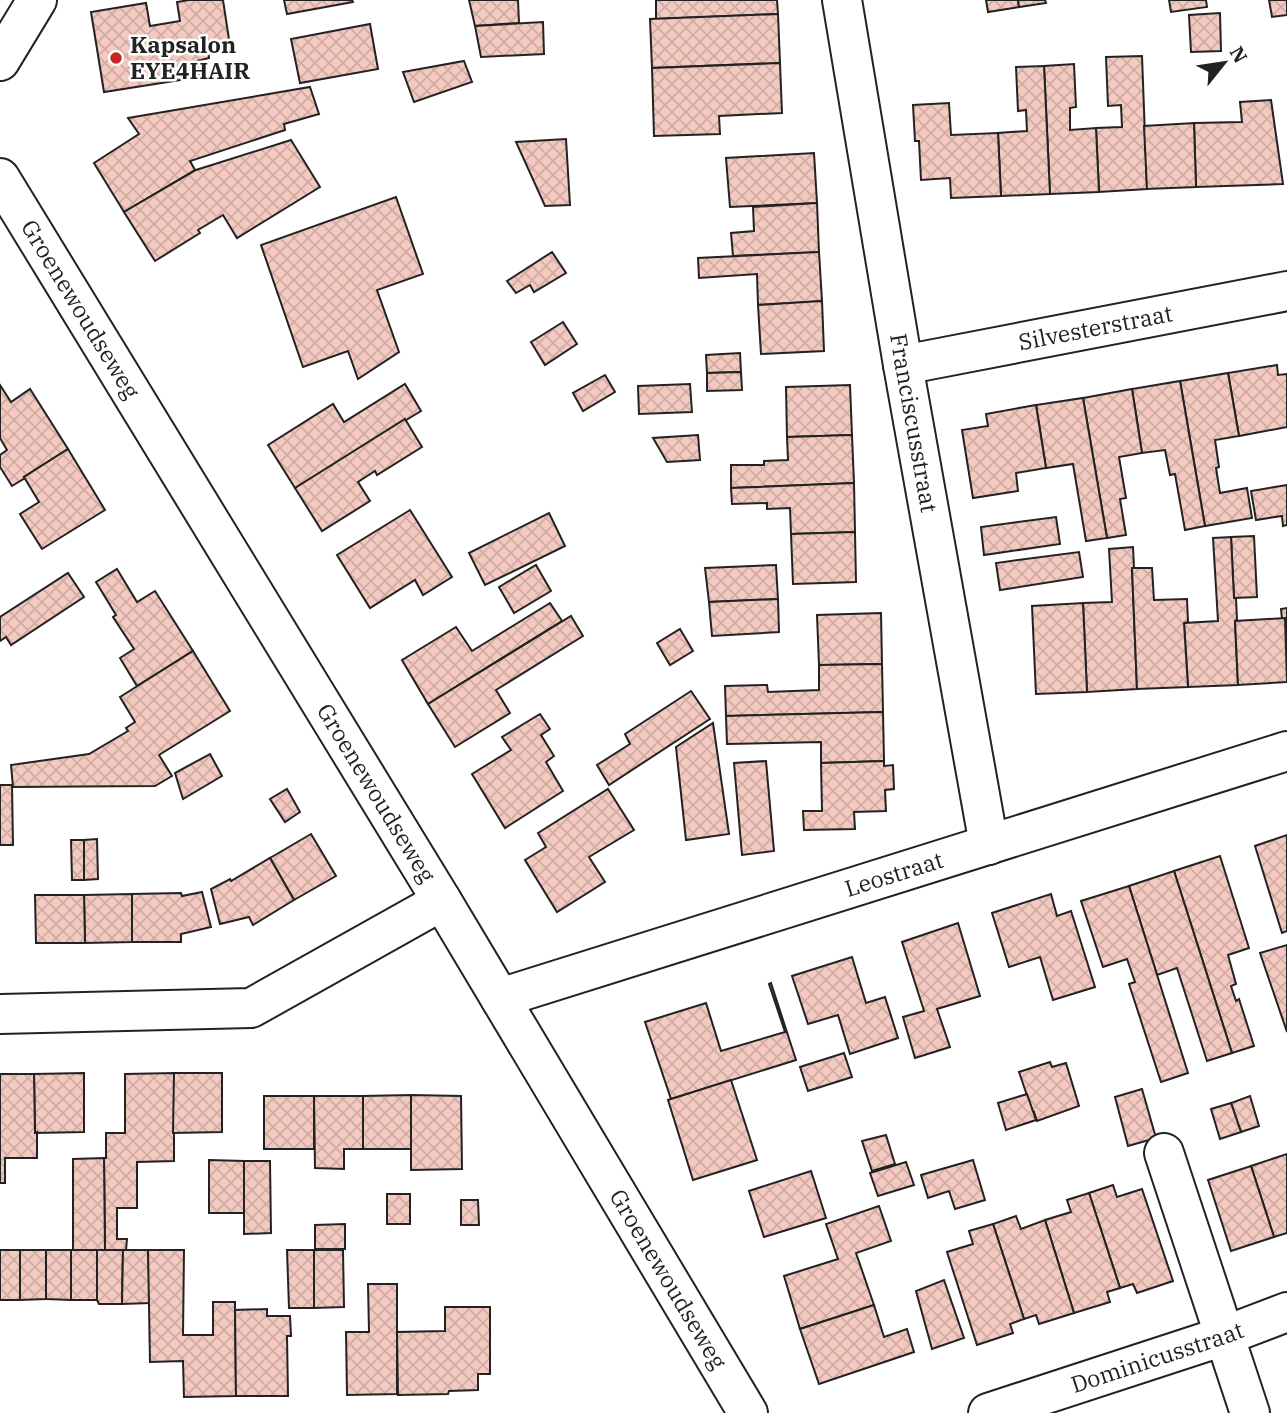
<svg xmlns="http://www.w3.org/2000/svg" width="1287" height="1413" viewBox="0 0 1287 1413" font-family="'IBM Plex Serif',serif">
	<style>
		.building { fill: url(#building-cross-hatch); stroke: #222; stroke-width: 2 }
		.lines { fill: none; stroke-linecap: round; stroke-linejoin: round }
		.minor-casing { stroke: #222; stroke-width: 42 }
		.minor { stroke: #fff; stroke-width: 38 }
		.poi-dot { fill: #c62828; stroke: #fff; stroke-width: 2.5 }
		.labels { text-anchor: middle; stroke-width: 5; stroke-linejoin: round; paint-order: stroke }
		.poi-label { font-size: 23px; font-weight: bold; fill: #222; stroke: #fff; text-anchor: start }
		.street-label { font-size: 23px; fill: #222; stroke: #fff }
	</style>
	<defs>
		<pattern id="building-cross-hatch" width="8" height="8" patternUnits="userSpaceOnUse" patternTransform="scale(1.75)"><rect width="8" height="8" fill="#f3c9c0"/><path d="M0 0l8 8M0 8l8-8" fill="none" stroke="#d0aca5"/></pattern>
	</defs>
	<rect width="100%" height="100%" fill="#fff"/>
	<g class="building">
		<path d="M 189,0 L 223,0 L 230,46 L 208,49 L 209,58 L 197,61 L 200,77 L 104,92 L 91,12 L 146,3 L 150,26 L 180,21 L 177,2 Z"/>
		<path d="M 284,0 L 352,0 L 353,2 L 287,14 Z"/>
		<path d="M 469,0 L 518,0 L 519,23 L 475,26 Z"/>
		<path d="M 656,0 L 777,0 L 778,14 L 656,19 Z"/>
		<path d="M 986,0 L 1018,0 L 1019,7 L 988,12 Z"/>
		<path d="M 1018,0 L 1045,0 L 1046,3 L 1019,7 Z"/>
		<path d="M 1169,0 L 1206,0 L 1207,7 L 1171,12 Z"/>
		<path d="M 1269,0 L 1287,0 L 1287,15 L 1272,17 Z"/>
		<path d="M 1220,13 L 1221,51 L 1191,52 L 1189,15 Z"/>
		<path d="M 778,14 L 780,63 L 652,68 L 650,19 Z"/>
		<path d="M 543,22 L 544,54 L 481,57 L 475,26 Z"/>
		<path d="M 370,24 L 378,69 L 300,83 L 291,39 Z"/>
		<path d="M 1142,56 L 1147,189 L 1099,192 L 1096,128 L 1122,127 L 1121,105 L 1108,106 L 1106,57 Z"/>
		<path d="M 464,61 L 472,82 L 414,102 L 403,72 Z"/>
		<path d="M 780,63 L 782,113 L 719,116 L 720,134 L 654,136 L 652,68 Z"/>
		<path d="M 1074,64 L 1076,107 L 1070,108 L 1070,130 L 1096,128 L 1099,192 L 1050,194 L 1044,66 Z"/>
		<path d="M 1044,66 L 1050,194 L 1001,196 L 998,133 L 1027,131 L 1026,110 L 1018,111 L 1016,67 Z"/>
		<path d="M 310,87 L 319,114 L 284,124 L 285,130 L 190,161 L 195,170 L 124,212 L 94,163 L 139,134 L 128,118 Z"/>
		<path d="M 1271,100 L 1283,184 L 1196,187 L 1194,123 L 1242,122 L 1240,102 Z"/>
		<path d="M 949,103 L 951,135 L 998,133 L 1001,196 L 951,198 L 950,178 L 921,180 L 919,141 L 915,141 L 913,105 Z"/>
		<path d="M 1194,123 L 1196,187 L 1147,189 L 1144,126 Z"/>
		<path d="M 566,139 L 570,205 L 545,206 L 516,142 Z"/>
		<path d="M 291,140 L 320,187 L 237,238 L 223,215 L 198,230 L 200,233 L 155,261 L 124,212 L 196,170 Z"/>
		<path d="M 814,153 L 817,203 L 730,207 L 726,158 Z"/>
		<path d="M 396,197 L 423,274 L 377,290 L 399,352 L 358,379 L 348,351 L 303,367 L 261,245 Z"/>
		<path d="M 817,203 L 819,252 L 733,256 L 731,233 L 754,231 L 753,207 Z"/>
		<path d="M 552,252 L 566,273 L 534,292 L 530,285 L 516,293 L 507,281 Z"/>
		<path d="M 819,252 L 822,301 L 758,305 L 757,274 L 699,278 L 698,258 Z"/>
		<path d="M 822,301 L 824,351 L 761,354 L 758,305 Z"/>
		<path d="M 563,322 L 577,344 L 545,365 L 531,342 Z"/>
		<path d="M 740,353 L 741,372 L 707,373 L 706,355 Z"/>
		<path d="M 1277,365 L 1278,375 L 1287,374 L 1287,427 L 1239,436 L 1228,373 Z"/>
		<path d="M 741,372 L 742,390 L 707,391 L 707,373 Z"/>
		<path d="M 1228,373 L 1239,436 L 1215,440 L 1219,467 L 1216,468 L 1220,493 L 1247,488 L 1252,518 L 1205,526 L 1180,381 Z"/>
		<path d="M 605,375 L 615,392 L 583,411 L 573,393 Z"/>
		<path d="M 1180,381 L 1205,526 L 1185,530 L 1175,474 L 1170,475 L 1165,450 L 1142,453 L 1132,389 Z"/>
		<path d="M 405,384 L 421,411 L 295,488 L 268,445 L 333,404 L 344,422 Z"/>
		<path d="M 690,384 L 692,412 L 639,414 L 638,386 Z"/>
		<path d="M 0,385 L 11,402 L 30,389 L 68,449 L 24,477 L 25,478 L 12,486 L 0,467 L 0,455 L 7,450 L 0,438 Z"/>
		<path d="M 850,385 L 852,435 L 787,437 L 786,387 Z"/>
		<path d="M 1132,389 L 1142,453 L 1119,457 L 1126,498 L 1120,499 L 1126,535 L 1107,538 L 1083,398 Z"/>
		<path d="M 1083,398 L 1107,538 L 1086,541 L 1073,464 L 1046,468 L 1036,405 Z"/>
		<path d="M 1036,405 L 1046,468 L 1016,473 L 1018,491 L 973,498 L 962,430 L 988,426 L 986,414 Z"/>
		<path d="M 405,419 L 422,447 L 377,475 L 375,471 L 358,482 L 370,501 L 322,531 L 295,488 Z"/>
		<path d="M 698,435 L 700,460 L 667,462 L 653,438 Z"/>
		<path d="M 852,435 L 854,483 L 731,488 L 731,465 L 764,465 L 764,461 L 788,460 L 787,437 Z"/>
		<path d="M 68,449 L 105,510 L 42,549 L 20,514 L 39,502 L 24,477 Z"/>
		<path d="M 854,483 L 855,532 L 791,534 L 790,508 L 767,509 L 767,503 L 732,504 L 731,488 Z"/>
		<path d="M 1287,485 L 1287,525 L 1283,526 L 1282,516 L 1256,520 L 1251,491 Z"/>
		<path d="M 410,510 L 452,577 L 423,595 L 415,580 L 370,608 L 337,555 Z"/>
		<path d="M 549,513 L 565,546 L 485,585 L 469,553 Z"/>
		<path d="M 1056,517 L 1060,544 L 984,555 L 981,527 Z"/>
		<path d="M 855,532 L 856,582 L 793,584 L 791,534 Z"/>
		<path d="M 1254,536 L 1257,597 L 1234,598 L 1231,537 Z"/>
		<path d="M 1231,537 L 1234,598 L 1236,598 L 1237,620 L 1235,621 L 1238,685 L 1188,687 L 1184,623 L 1218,621 L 1213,538 Z"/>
		<path d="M 1133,547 L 1134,568 L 1132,568 L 1137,689 L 1087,692 L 1083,603 L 1112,602 L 1109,549 Z"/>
		<path d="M 1079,552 L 1083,577 L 1000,590 L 996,563 Z"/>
		<path d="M 536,565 L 551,591 L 514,613 L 499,587 Z"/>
		<path d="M 776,565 L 778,599 L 709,602 L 705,568 Z"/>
		<path d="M 1132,568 L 1152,568 L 1154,600 L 1187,599 L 1188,622 L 1184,623 L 1188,687 L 1137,689 Z"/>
		<path d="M 117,569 L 137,602 L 155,591 L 193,651 L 137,686 L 120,658 L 134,649 L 113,617 L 116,615 L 96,582 Z"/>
		<path d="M 68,573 L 84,597 L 11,645 L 6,637 L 0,641 L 0,617 Z"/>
		<path d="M 778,599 L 779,632 L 712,636 L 709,602 Z"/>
		<path d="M 550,603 L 562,621 L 428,704 L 402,660 L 456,627 L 472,651 Z"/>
		<path d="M 1083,603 L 1087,692 L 1036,694 L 1032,606 Z"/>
		<path d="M 1287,608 L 1287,659 L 1285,618 L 1282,619 L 1281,609 Z"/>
		<path d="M 881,613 L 882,664 L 819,665 L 817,615 Z"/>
		<path d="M 571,616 L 583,636 L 496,690 L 510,713 L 455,747 L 428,704 Z"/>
		<path d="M 1285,618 L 1287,682 L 1238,685 L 1235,621 Z"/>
		<path d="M 680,629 L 693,651 L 670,665 L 657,643 Z"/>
		<path d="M 193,651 L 230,711 L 159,755 L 172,776 L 155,786 L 13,787 L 11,765 L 89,754 L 128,731 L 126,728 L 135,722 L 120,697 Z"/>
		<path d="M 882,664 L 883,712 L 726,716 L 725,686 L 767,685 L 768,692 L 819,690 L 819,665 Z"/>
		<path d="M 691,691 L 710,719 L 609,785 L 597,765 L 630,744 L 625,734 Z"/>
		<path d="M 883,712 L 884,761 L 821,763 L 821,742 L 727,744 L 726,716 Z"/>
		<path d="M 540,714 L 550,729 L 541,735 L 554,756 L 546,762 L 563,791 L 505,828 L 472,774 L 511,750 L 502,737 Z"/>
		<path d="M 713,723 L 729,834 L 686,840 L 676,747 Z"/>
		<path d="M 210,754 L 222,776 L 183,799 L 175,773 Z"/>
		<path d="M 766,761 L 774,851 L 742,855 L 734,763 Z"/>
		<path d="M 884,761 L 884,766 L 893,765 L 894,789 L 885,790 L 886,811 L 854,812 L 855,829 L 804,830 L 803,811 L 822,811 L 821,763 Z"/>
		<path d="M 0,785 L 12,785 L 13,845 L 0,845 Z"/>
		<path d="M 287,789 L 300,812 L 285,822 L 270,799 Z"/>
		<path d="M 608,789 L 634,830 L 589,857 L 605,882 L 557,912 L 525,860 L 546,847 L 538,833 Z"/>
		<path d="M 311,834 L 336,876 L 294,900 L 270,858 Z"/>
		<path d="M 1287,835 L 1287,931 L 1282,933 L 1255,846 Z"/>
		<path d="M 97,839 L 98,879 L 84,880 L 84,840 Z"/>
		<path d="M 71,840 L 84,840 L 84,880 L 72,880 Z"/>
		<path d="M 1220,856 L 1249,948 L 1228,955 L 1236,984 L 1231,986 L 1236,1001 L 1239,999 L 1254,1046 L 1232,1053 L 1174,871 Z"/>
		<path d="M 270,858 L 294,900 L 253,925 L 249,917 L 220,924 L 211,889 L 230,879 L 231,881 Z"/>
		<path d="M 1174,871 L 1232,1053 L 1207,1061 L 1177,968 L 1157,975 L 1129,886 Z"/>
		<path d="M 1129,886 L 1188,1073 L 1161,1082 L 1129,984 L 1135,982 L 1127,959 L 1103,967 L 1081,901 Z"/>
		<path d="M 202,892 L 211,927 L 181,934 L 181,942 L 132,942 L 132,894 L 181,893 L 182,896 Z"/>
		<path d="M 132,894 L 132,942 L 85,943 L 84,895 Z"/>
		<path d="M 1051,894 L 1057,916 L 1071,911 L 1095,987 L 1053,1000 L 1040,957 L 1009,967 L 992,913 Z"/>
		<path d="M 35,895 L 84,895 L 85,943 L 36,943 Z"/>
		<path d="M 958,923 L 980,996 L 937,1009 L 950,1047 L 915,1058 L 903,1017 L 924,1011 L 902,942 Z"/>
		<path d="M 1287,945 L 1287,1032 L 1260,953 Z"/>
		<path d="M 852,957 L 866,1003 L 885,997 L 898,1038 L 850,1054 L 838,1015 L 808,1024 L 792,976 Z"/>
		<path d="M 771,983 L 796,1060 L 671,1099 L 645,1022 L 706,1003 L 721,1051 L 785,1032 L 769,984 Z"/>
		<path d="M 844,1053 L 852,1077 L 808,1091 L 800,1067 Z"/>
		<path d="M 1050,1062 L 1052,1067 L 1066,1063 L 1079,1106 L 1037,1121 L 1034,1112 L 1033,1113 L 1019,1072 Z"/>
		<path d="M 84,1073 L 84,1132 L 35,1133 L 34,1074 Z"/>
		<path d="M 174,1073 L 174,1161 L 137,1162 L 137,1208 L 117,1208 L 117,1239 L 127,1239 L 126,1250 L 105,1250 L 104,1158 L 106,1158 L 106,1133 L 125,1133 L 125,1074 Z"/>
		<path d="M 174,1073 L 222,1073 L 222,1132 L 173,1133 Z"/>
		<path d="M 0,1074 L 34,1074 L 35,1133 L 37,1132 L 37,1158 L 5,1158 L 5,1183 L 0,1183 Z"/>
		<path d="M 731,1080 L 757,1160 L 693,1180 L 668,1100 Z"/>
		<path d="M 1142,1089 L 1156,1138 L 1128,1146 L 1115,1097 Z"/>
		<path d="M 1027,1094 L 1036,1120 L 1006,1130 L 998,1103 Z"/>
		<path d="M 411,1095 L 412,1149 L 363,1149 L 363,1096 Z"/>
		<path d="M 411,1095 L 461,1096 L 462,1169 L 411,1170 Z"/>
		<rect x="264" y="1096" width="50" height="53"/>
		<path d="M 314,1096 L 363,1096 L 363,1149 L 344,1149 L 344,1169 L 315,1168 Z"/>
		<path d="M 1250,1096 L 1259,1126 L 1241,1132 L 1231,1103 Z"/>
		<path d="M 1231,1103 L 1241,1132 L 1220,1139 L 1211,1109 Z"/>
		<path d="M 886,1135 L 895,1164 L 872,1171 L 862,1141 Z"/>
		<path d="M 1287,1154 L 1287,1233 L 1274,1237 L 1251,1166 Z"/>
		<path d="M 104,1158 L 105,1250 L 73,1250 L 73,1159 Z"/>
		<path d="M 209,1160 L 244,1161 L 244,1213 L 209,1213 Z"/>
		<path d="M 973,1160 L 985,1200 L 955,1209 L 949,1191 L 928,1198 L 921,1175 Z"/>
		<path d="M 244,1161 L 270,1161 L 271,1233 L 244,1234 Z"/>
		<path d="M 906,1162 L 914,1185 L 878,1196 L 870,1173 Z"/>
		<path d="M 1251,1166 L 1274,1237 L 1231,1251 L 1208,1180 Z"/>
		<path d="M 811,1171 L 826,1218 L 764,1237 L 749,1191 Z"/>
		<path d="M 1113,1185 L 1117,1197 L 1142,1189 L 1173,1281 L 1137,1293 L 1133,1284 L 1120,1288 L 1089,1193 Z"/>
		<path d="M 1089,1193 L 1120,1288 L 1107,1292 L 1110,1302 L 1074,1313 L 1045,1220 L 1071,1212 L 1067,1200 Z"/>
		<rect x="387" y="1194" width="23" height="30"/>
		<path d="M 461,1200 L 478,1200 L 479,1225 L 461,1225 Z"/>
		<path d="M 879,1206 L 891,1241 L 856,1253 L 874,1305 L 800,1329 L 784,1276 L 838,1259 L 826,1224 Z"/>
		<path d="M 1016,1216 L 1021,1229 L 1045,1220 L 1074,1313 L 1039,1324 L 1036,1315 L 1024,1319 L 993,1224 Z"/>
		<path d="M 345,1224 L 345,1249 L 315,1249 L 315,1225 Z"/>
		<path d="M 993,1224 L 1024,1319 L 1010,1324 L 1013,1333 L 977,1345 L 947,1252 L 973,1244 L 969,1231 Z"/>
		<rect x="0" y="1250" width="20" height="50"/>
		<path d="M 20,1250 L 46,1250 L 46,1299 L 20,1300 Z"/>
		<path d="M 46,1250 L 71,1250 L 71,1300 L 46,1299 Z"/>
		<rect x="71" y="1250" width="26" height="50"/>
		<path d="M 97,1250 L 123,1250 L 122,1304 L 99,1304 L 97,1300 Z"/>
		<path d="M 123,1250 L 148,1250 L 150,1303 L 122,1304 Z"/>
		<path d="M 148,1250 L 184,1250 L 183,1335 L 213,1335 L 213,1302 L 235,1302 L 236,1396 L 184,1397 L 183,1361 L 150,1362 Z"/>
		<path d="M 287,1250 L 314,1250 L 314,1308 L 289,1308 Z"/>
		<path d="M 314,1250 L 343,1250 L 344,1307 L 314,1308 Z"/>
		<path d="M 944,1280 L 964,1338 L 932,1349 L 916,1291 Z"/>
		<path d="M 368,1284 L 397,1284 L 397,1394 L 347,1395 L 346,1332 L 369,1332 Z"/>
		<path d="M 874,1305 L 884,1337 L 907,1329 L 914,1352 L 819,1384 L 800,1329 Z"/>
		<path d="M 445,1307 L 490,1307 L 490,1374 L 478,1374 L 478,1390 L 449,1391 L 448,1394 L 398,1395 L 397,1332 L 445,1331 Z"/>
		<path d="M 267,1309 L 267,1316 L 290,1316 L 291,1336 L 287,1336 L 288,1396 L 236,1396 L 235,1310 Z"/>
	</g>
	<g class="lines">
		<g class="minor-casing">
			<g id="minor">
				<path id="s1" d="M 842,0 L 903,365 L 989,845"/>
				<path d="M 0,61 L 37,0"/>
				<path id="s2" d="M 0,178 L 442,901 L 748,1413"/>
				<path id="s3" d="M 903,365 L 1287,291"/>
				<path id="s4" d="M 500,998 L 1287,751"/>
				<path d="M 0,1014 L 251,1008 L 442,901"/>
				<path d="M 1164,1153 L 1250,1413"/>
				<path id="s5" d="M 988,1413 L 1224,1336 L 1287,1312"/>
			</g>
		</g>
		<use href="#minor" class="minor"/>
	</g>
	<circle class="poi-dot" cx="116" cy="58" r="7"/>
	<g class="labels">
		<g class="poi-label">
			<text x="130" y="53">Kapsalon<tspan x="130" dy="26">EYE4HAIR</tspan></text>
		</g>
		<g class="street-label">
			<text dy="8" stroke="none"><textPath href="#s2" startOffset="154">Groenewoudseweg</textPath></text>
			<text dy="8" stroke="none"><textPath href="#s3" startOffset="196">Silvesterstraat</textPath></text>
			<text dy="8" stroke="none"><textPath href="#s1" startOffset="429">Franciscusstraat</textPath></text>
			<text dy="8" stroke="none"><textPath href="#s2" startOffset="721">Groenewoudseweg</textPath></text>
			<text dy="8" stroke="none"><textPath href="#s4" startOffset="413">Leostraat</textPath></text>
			<text dy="8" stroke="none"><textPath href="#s2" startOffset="1288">Groenewoudseweg</textPath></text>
			<text dy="8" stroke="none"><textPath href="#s5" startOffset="178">Dominicusstraat</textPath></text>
		</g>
	</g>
	<g transform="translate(1224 63) rotate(60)" stroke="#ffffff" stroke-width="5" paint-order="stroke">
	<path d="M0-5L12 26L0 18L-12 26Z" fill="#222222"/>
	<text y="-10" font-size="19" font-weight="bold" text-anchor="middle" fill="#222222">N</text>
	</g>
</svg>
